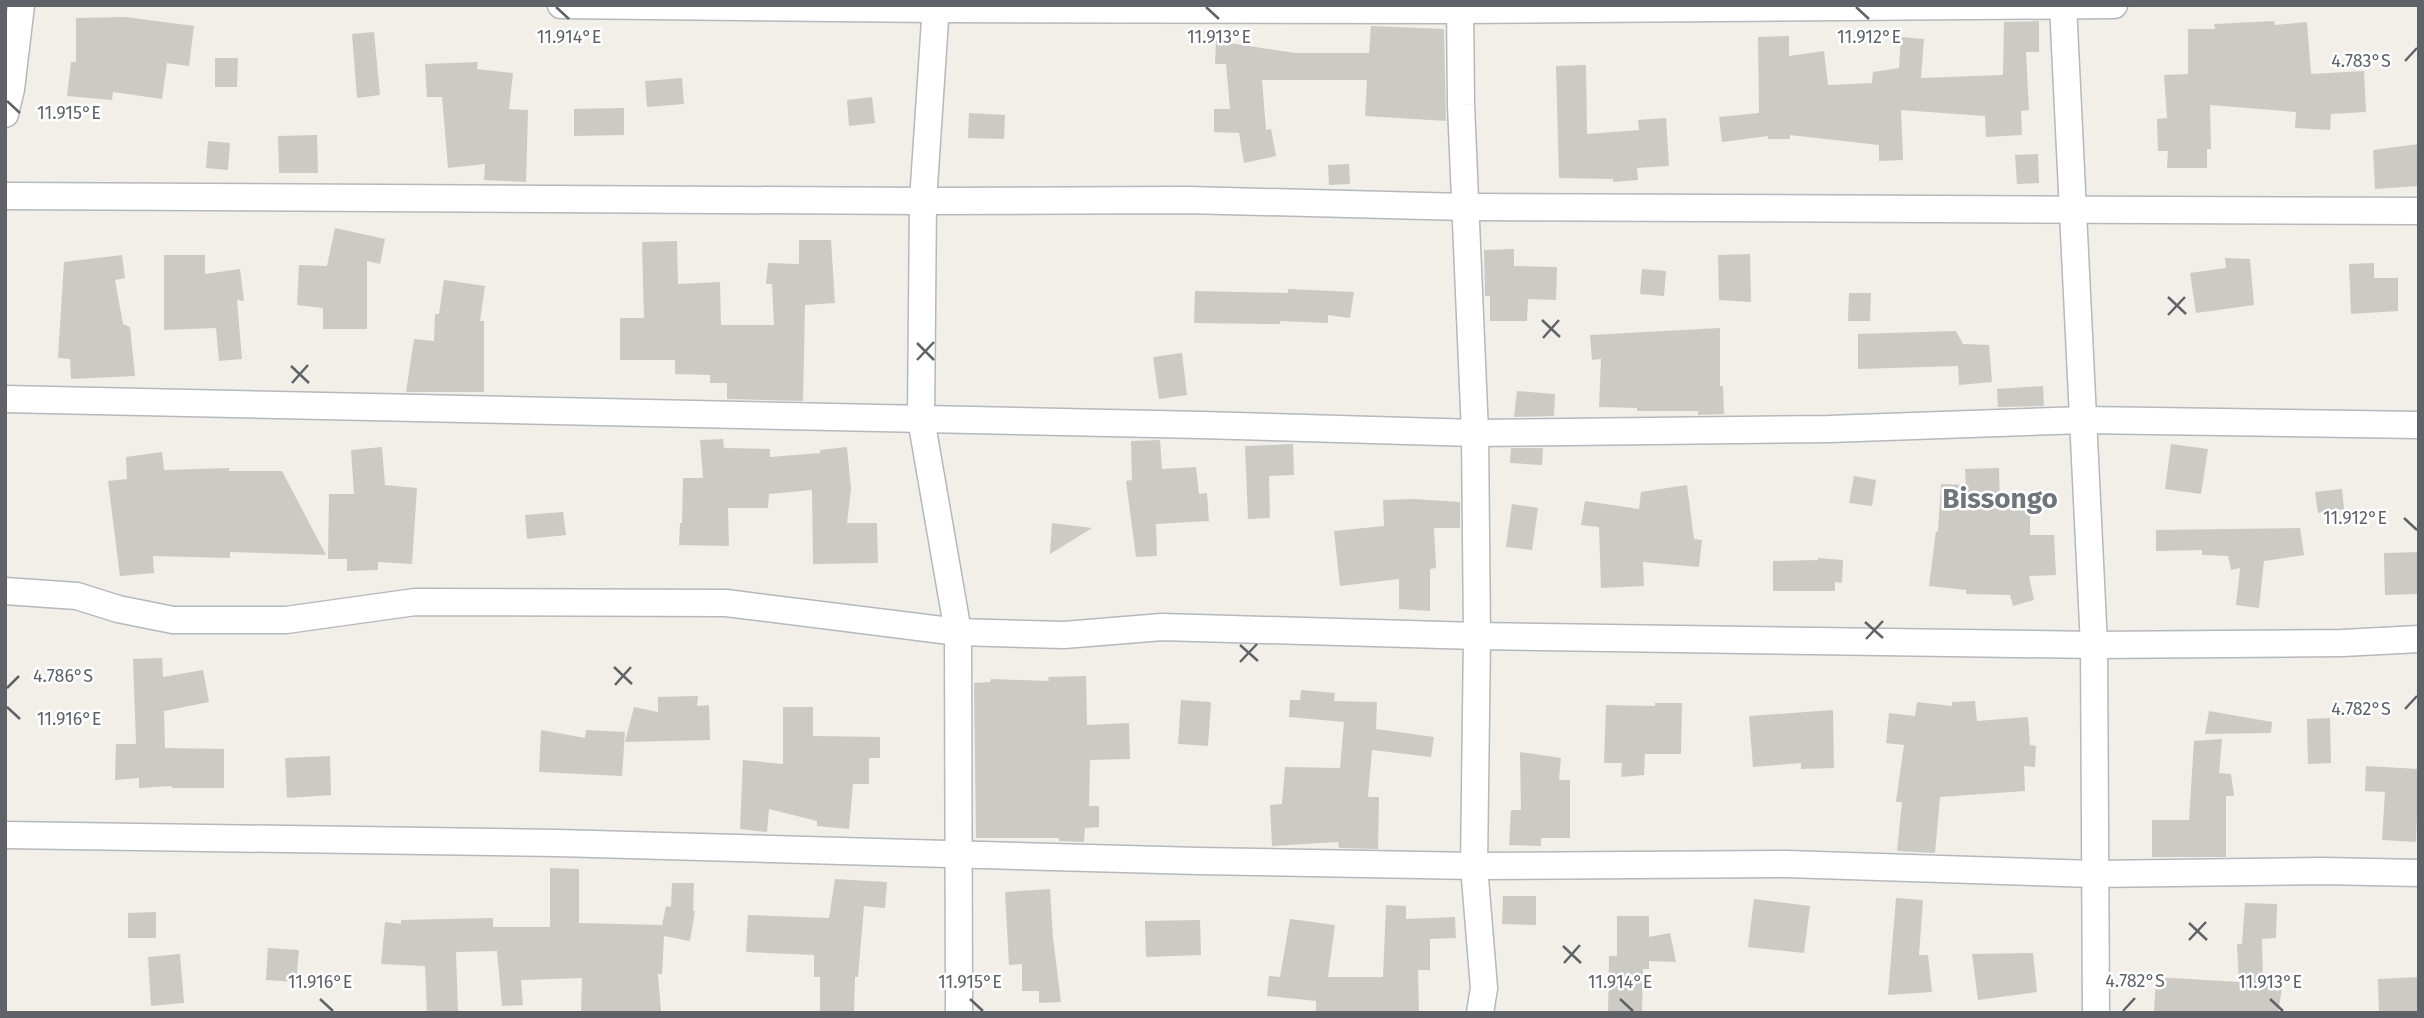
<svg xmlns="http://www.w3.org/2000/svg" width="2424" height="1018" viewBox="0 0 2424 1018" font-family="'Fira Sans',sans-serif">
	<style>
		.building { fill: #cccac5 }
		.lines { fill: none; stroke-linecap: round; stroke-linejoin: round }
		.minor-casing { stroke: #b5b8bc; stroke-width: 29 }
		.minor { stroke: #fff; stroke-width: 26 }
		.ticks { fill: none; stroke: #5f6368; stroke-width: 2.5 }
		.labels { text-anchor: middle; stroke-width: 5; stroke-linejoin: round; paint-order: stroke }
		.district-label { font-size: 28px; font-weight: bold; fill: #70757a; stroke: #fff }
		.ticks-label { font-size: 18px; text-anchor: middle; fill: #5f6368; stroke: #fff; stroke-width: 5; stroke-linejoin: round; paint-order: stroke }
	</style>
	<rect width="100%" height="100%" fill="#f1efe8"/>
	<g class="building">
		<path d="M 126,17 L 194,26 L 189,66 L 167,63 L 162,99 L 113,92 L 112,100 L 67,96 L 71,62 L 76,62 L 76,18 Z"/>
		<path d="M 2039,21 L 2039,52 L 2026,52 L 2029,110 L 2021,111 L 2022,135 L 1986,137 L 1985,116 L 1901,110 L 1903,160 L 1879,161 L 1879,145 L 1790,135 L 1790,139 L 1768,139 L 1768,136 L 1722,142 L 1719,117 L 1759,113 L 1758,37 L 1789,36 L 1789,56 L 1824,51 L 1828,85 L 1872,83 L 1873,72 L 1899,68 L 1901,37 L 1924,39 L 1921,78 L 2003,75 L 2004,22 Z"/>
		<path d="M 2274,21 L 2275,25 L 2307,22 L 2311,74 L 2364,71 L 2366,112 L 2331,114 L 2330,130 L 2295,128 L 2296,112 L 2210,105 L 2211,149 L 2207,149 L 2207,168 L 2167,168 L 2168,151 L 2158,151 L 2157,119 L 2167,118 L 2164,75 L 2188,74 L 2188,29 L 2215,29 L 2214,24 Z"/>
		<path d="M 1371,26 L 1444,29 L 1446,121 L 1365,116 L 1367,80 L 1262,80 L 1266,130 L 1271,129 L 1276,156 L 1244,163 L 1239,133 L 1214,132 L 1214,109 L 1230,109 L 1226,64 L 1215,64 L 1216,41 L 1295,53 L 1369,53 Z"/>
		<path d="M 374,32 L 380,95 L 357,98 L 352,34 Z"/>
		<path d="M 215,58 L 238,58 L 237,87 L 215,87 Z"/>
		<path d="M 478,62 L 477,69 L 513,73 L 509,109 L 528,110 L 526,182 L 484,180 L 485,164 L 448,168 L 442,97 L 427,97 L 425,64 Z"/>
		<path d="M 1586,65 L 1587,134 L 1639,130 L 1638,120 L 1666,118 L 1669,166 L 1637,168 L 1638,180 L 1613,182 L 1613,179 L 1559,178 L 1556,66 Z"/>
		<path d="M 682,78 L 684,104 L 647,107 L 645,81 Z"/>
		<path d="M 872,97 L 875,123 L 849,126 L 847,100 Z"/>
		<path d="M 624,108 L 624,135 L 574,136 L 574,109 Z"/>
		<path d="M 969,113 L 1005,115 L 1004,139 L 968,138 Z"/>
		<path d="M 317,135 L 318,173 L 279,173 L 278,136 Z"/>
		<path d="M 208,141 L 230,143 L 228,170 L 206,168 Z"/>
		<path d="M 2419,144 L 2419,186 L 2375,189 L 2373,150 Z"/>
		<path d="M 2038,154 L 2039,183 L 2017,184 L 2015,155 Z"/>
		<path d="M 1349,164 L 1350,184 L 1329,185 L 1328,165 Z"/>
		<path d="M 335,228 L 385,239 L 380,264 L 367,261 L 367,329 L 323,329 L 323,308 L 297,305 L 299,265 L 327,266 Z"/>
		<path d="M 799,240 L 831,240 L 835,303 L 805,305 L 803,401 L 727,399 L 727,383 L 710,383 L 710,375 L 675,374 L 675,360 L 620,360 L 620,318 L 644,318 L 642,242 L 677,241 L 678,284 L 720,282 L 721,325 L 774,325 L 772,284 L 766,284 L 768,263 L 799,264 Z"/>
		<path d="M 1514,249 L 1514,266 L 1557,267 L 1556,300 L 1528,299 L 1527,321 L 1490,321 L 1490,296 L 1485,296 L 1484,250 Z"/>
		<path d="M 1750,254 L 1751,302 L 1719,300 L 1718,255 Z"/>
		<path d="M 122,255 L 125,278 L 115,280 L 123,324 L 130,327 L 135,376 L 71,379 L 70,359 L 58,358 L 64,262 Z"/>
		<path d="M 164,255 L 205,255 L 205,274 L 240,269 L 244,301 L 237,300 L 242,359 L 219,361 L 216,328 L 164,330 Z"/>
		<path d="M 2225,258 L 2250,259 L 2254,305 L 2196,313 L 2190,273 L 2226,268 Z"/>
		<path d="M 2374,263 L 2374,278 L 2398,278 L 2398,311 L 2351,314 L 2349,264 Z"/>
		<path d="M 1642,269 L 1666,271 L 1664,296 L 1640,294 Z"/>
		<path d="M 444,280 L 485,286 L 480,321 L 484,321 L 484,392 L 406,392 L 414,339 L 434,341 L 435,314 L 439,314 Z"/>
		<path d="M 1288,289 L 1354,292 L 1350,318 L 1328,315 L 1328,323 L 1280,321 L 1280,324 L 1194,323 L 1195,291 L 1288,293 Z"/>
		<path d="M 1849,293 L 1871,293 L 1870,321 L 1848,321 Z"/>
		<path d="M 1720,328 L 1720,386 L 1723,386 L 1724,414 L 1698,415 L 1698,411 L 1637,411 L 1637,408 L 1599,407 L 1601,359 L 1592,360 L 1590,335 Z"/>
		<path d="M 1956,331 L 1963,344 L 1989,345 L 1992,382 L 1959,385 L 1958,366 L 1858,369 L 1858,334 Z"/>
		<path d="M 1182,353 L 1187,395 L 1159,399 L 1153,357 Z"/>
		<path d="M 2043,386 L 2044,406 L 1998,407 L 1997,389 Z"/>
		<path d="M 1517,391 L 1555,394 L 1554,416 L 1514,417 Z"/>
		<path d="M 723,439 L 724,448 L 770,449 L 770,457 L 820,453 L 820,450 L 847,447 L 851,489 L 847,523 L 877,523 L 878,563 L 813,564 L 812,490 L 769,494 L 768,508 L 728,508 L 729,546 L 679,545 L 680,523 L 682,523 L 683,478 L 703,478 L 700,440 Z"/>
		<path d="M 1160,440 L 1162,469 L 1196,467 L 1199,494 L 1207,493 L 1209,521 L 1156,524 L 1157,556 L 1136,557 L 1126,481 L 1132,480 L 1131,441 Z"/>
		<path d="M 1293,444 L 1294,475 L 1269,476 L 1270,518 L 1248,519 L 1245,446 Z"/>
		<path d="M 2171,444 L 2208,449 L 2201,494 L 2165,489 Z"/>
		<path d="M 382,447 L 385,485 L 417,488 L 412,564 L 378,562 L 378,570 L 347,571 L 347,559 L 328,559 L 329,494 L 354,494 L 351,450 Z"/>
		<path d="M 1511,448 L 1543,448 L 1542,465 L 1510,463 Z"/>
		<path d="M 162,452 L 164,470 L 229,468 L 229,471 L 282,471 L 326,555 L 230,552 L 230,558 L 153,556 L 154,573 L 120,576 L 108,481 L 127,479 L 126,457 Z"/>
		<path d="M 1999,468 L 2000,506 L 2030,505 L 2030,535 L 2054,535 L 2056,575 L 2029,576 L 2034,600 L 2013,606 L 2010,595 L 1966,594 L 1966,590 L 1929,586 L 1936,531 L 1938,532 L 1941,484 L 1966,485 L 1965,469 Z"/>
		<path d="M 1854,476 L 1876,480 L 1872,506 L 1849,503 Z"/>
		<path d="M 1687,485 L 1694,539 L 1702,540 L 1699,567 L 1643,562 L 1644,586 L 1601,588 L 1599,527 L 1581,525 L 1585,501 L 1639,509 L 1641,492 Z"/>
		<path d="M 2342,489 L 2344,509 L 2318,513 L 2315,492 Z"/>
		<path d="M 1414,499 L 1460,502 L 1460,528 L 1434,528 L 1436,568 L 1430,569 L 1430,611 L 1399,609 L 1399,579 L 1340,586 L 1334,531 L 1384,526 L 1383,500 Z"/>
		<path d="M 1512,504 L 1538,508 L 1532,550 L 1506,547 Z"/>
		<path d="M 563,512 L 566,535 L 527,539 L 525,515 Z"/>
		<path d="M 1052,523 L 1092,528 L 1050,554 Z"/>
		<path d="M 2300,528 L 2304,555 L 2264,561 L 2259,608 L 2236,605 L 2240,568 L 2231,570 L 2228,556 L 2202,555 L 2202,550 L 2156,551 L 2156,530 Z"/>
		<path d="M 2419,552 L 2419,594 L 2385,595 L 2384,553 Z"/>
		<path d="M 1818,558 L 1843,560 L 1842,583 L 1835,582 L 1835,591 L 1773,591 L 1773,561 L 1818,560 Z"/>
		<path d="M 162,658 L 163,677 L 203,670 L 209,702 L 164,711 L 165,748 L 224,749 L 224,788 L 172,788 L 172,786 L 139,788 L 139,778 L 115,780 L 116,744 L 136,744 L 133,659 Z"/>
		<path d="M 1086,676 L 1087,725 L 1129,723 L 1130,759 L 1090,760 L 1089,806 L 1099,806 L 1099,827 L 1085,828 L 1084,842 L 1059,841 L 1059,838 L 976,838 L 974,683 L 990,682 L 991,679 L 1049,681 L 1048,677 Z"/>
		<path d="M 1301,690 L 1335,693 L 1334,701 L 1377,702 L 1376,729 L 1434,737 L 1431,757 L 1372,750 L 1368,797 L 1379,797 L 1378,849 L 1339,848 L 1338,842 L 1272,846 L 1270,805 L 1282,804 L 1285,767 L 1340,768 L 1344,722 L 1289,717 L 1290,700 L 1300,700 Z"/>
		<path d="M 698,696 L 697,706 L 709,705 L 710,740 L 625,742 L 634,707 L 658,712 L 658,697 Z"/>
		<path d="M 1181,700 L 1211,702 L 1208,746 L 1178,744 Z"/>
		<path d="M 1975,701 L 1977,721 L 2028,717 L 2030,745 L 2036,746 L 2035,767 L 2024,766 L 2025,791 L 1940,797 L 1935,853 L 1897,851 L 1902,802 L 1896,802 L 1904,745 L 1886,743 L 1889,713 L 1915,716 L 1917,702 L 1952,706 L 1952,702 Z"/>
		<path d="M 1655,703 L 1682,703 L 1681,754 L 1645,754 L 1644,775 L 1621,777 L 1622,763 L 1604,763 L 1606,705 L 1655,706 Z"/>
		<path d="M 783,707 L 813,707 L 813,736 L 880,737 L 880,758 L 869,758 L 869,784 L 853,784 L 849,829 L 817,826 L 817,821 L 769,809 L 767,832 L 740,829 L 743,760 L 783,764 Z"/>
		<path d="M 1833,710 L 1834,768 L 1801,769 L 1801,763 L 1753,767 L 1749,716 Z"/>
		<path d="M 2209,711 L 2272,722 L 2271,733 L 2205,734 Z"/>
		<path d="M 2330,718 L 2331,763 L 2308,764 L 2307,719 Z"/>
		<path d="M 541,730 L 585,738 L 586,730 L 625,732 L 622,776 L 539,772 Z"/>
		<path d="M 2222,739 L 2219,773 L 2231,774 L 2234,796 L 2226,796 L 2226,857 L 2152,857 L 2152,820 L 2189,820 L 2194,741 Z"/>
		<path d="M 1520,752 L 1561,758 L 1559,780 L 1570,780 L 1570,838 L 1541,838 L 1541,846 L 1509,845 L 1511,810 L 1521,810 Z"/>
		<path d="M 330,756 L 331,795 L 287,798 L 285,758 Z"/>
		<path d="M 2366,766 L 2419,769 L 2416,842 L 2382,840 L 2385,792 L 2365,791 Z"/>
		<path d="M 550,868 L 579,869 L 579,923 L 662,925 L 666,906 L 671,907 L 672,883 L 694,883 L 693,911 L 695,911 L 690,941 L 664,936 L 662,974 L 658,974 L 661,1011 L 581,1013 L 582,978 L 521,980 L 523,1005 L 502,1006 L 497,951 L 456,952 L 458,1011 L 427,1013 L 425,966 L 381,964 L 385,922 L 401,924 L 401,920 L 493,918 L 493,927 L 550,927 Z"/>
		<path d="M 835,879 L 887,882 L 885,908 L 864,906 L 858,977 L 855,977 L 854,1013 L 820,1013 L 820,977 L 814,977 L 814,955 L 746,952 L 748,915 L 829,918 Z"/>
		<path d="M 1050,889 L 1053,938 L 1061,1002 L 1039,1003 L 1039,991 L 1022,991 L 1022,964 L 1009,965 L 1005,892 Z"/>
		<path d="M 1503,896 L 1536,896 L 1536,925 L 1502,924 Z"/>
		<path d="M 1896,898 L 1923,900 L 1919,955 L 1928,955 L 1932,992 L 1888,995 Z"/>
		<path d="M 1754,899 L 1810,906 L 1804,953 L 1748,947 Z"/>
		<path d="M 2245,903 L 2277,904 L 2276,938 L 2262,939 L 2263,985 L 2282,988 L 2278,1013 L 2154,1013 L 2156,977 L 2239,982 L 2237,944 L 2242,944 Z"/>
		<path d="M 1386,905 L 1406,906 L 1406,919 L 1455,917 L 1456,938 L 1430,939 L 1430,970 L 1418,970 L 1419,1013 L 1316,1013 L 1316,1001 L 1267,996 L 1269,976 L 1280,977 L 1290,919 L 1335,925 L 1328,977 L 1383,977 Z"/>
		<path d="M 156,912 L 156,938 L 128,938 L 128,913 Z"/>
		<path d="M 1617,916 L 1649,916 L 1649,937 L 1670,933 L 1676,962 L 1649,961 L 1649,969 L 1643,969 L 1642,1013 L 1608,1013 L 1609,956 L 1617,956 Z"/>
		<path d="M 1200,920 L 1201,955 L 1146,957 L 1145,921 Z"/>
		<path d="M 268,948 L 299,950 L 296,982 L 266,980 Z"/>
		<path d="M 2033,953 L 2037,992 L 1978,1000 L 1972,954 Z"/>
		<path d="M 180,954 L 184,1003 L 151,1006 L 148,957 Z"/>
		<path d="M 2419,977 L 2419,1013 L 2379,1013 L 2378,979 Z"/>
	</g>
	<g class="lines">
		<g class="minor-casing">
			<g id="minor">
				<path d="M 561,5 L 936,9 L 1460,10 L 2114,5"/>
				<path d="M 936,5 L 923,201 L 921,419 L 958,632 L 959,1013"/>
				<path d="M 1460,5 L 1461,105 L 1475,433 L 1477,636 L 1474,866 L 1484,988 L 1480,1013"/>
				<path d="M 2063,5 L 2094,645 L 2096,1013"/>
				<path d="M 5,114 L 11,89 L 21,5"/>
				<path d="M 5,196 L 923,201 L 1187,200 L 1465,207 L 2419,211"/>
				<path d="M 5,399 L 1201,425 L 1475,433 L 1829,429 L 2084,420 L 2419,425"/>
				<path d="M 5,591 L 77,596 L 118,609 L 173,620 L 286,620 L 415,602 L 726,603 L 958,632 L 1064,635 L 1162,627 L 1477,636 L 2094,645 L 2342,643 L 2419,639"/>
				<path d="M 5,835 L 557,843 L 1198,861 L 1474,866 L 1786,864 L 2094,874 L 2322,871 L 2419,873"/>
			</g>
		</g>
		<use href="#minor" class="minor"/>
	</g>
	<path class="ticks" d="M 556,7 L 569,19M 1206,7 L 1219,19M 1856,7 L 1869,19M 2405,61 L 2417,48M 7,101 L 20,113M 2168,297 L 2186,314M 2168,315 L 2185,297M 1542,320 L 1560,337M 1543,338 L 1559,320M 917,343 L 934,360M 917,360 L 934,342M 291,366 L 309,383M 292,383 L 308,365M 2404,518 L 2417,530M 1865,622 L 1883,638M 1866,639 L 1883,621M 1240,645 L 1258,661M 1240,662 L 1257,644M 614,667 L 632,684M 615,685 L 631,667M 7,688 L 19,676M 7,707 L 20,719M 2405,709 L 2417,696M 2189,923 L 2207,940M 2189,940 L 2206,922M 1563,946 L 1581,963M 1564,963 L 1580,945M 320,999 L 333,1011M 970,999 L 983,1011M 1620,999 L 1633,1011M 2270,999 L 2283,1011M 2123,1011 L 2135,998"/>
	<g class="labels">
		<g class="district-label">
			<text x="2000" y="508">Bissongo</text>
		</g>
	</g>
	<g class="ticks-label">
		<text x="569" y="43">11.914°E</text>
		<text x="1219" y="43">11.913°E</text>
		<text x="1869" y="43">11.912°E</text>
		<text x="2361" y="67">4.783°S</text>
		<text x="69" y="119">11.915°E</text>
		<text x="2355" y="524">11.912°E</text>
		<text x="63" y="682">4.786°S</text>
		<text x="2361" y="715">4.782°S</text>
		<text x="69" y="725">11.916°E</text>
		<text x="2135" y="987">4.782°S</text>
		<text x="320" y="988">11.916°E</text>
		<text x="970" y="988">11.915°E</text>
		<text x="1620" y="988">11.914°E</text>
		<text x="2270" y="988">11.913°E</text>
	</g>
	<rect width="2424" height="1018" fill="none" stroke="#5f6368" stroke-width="14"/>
</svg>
